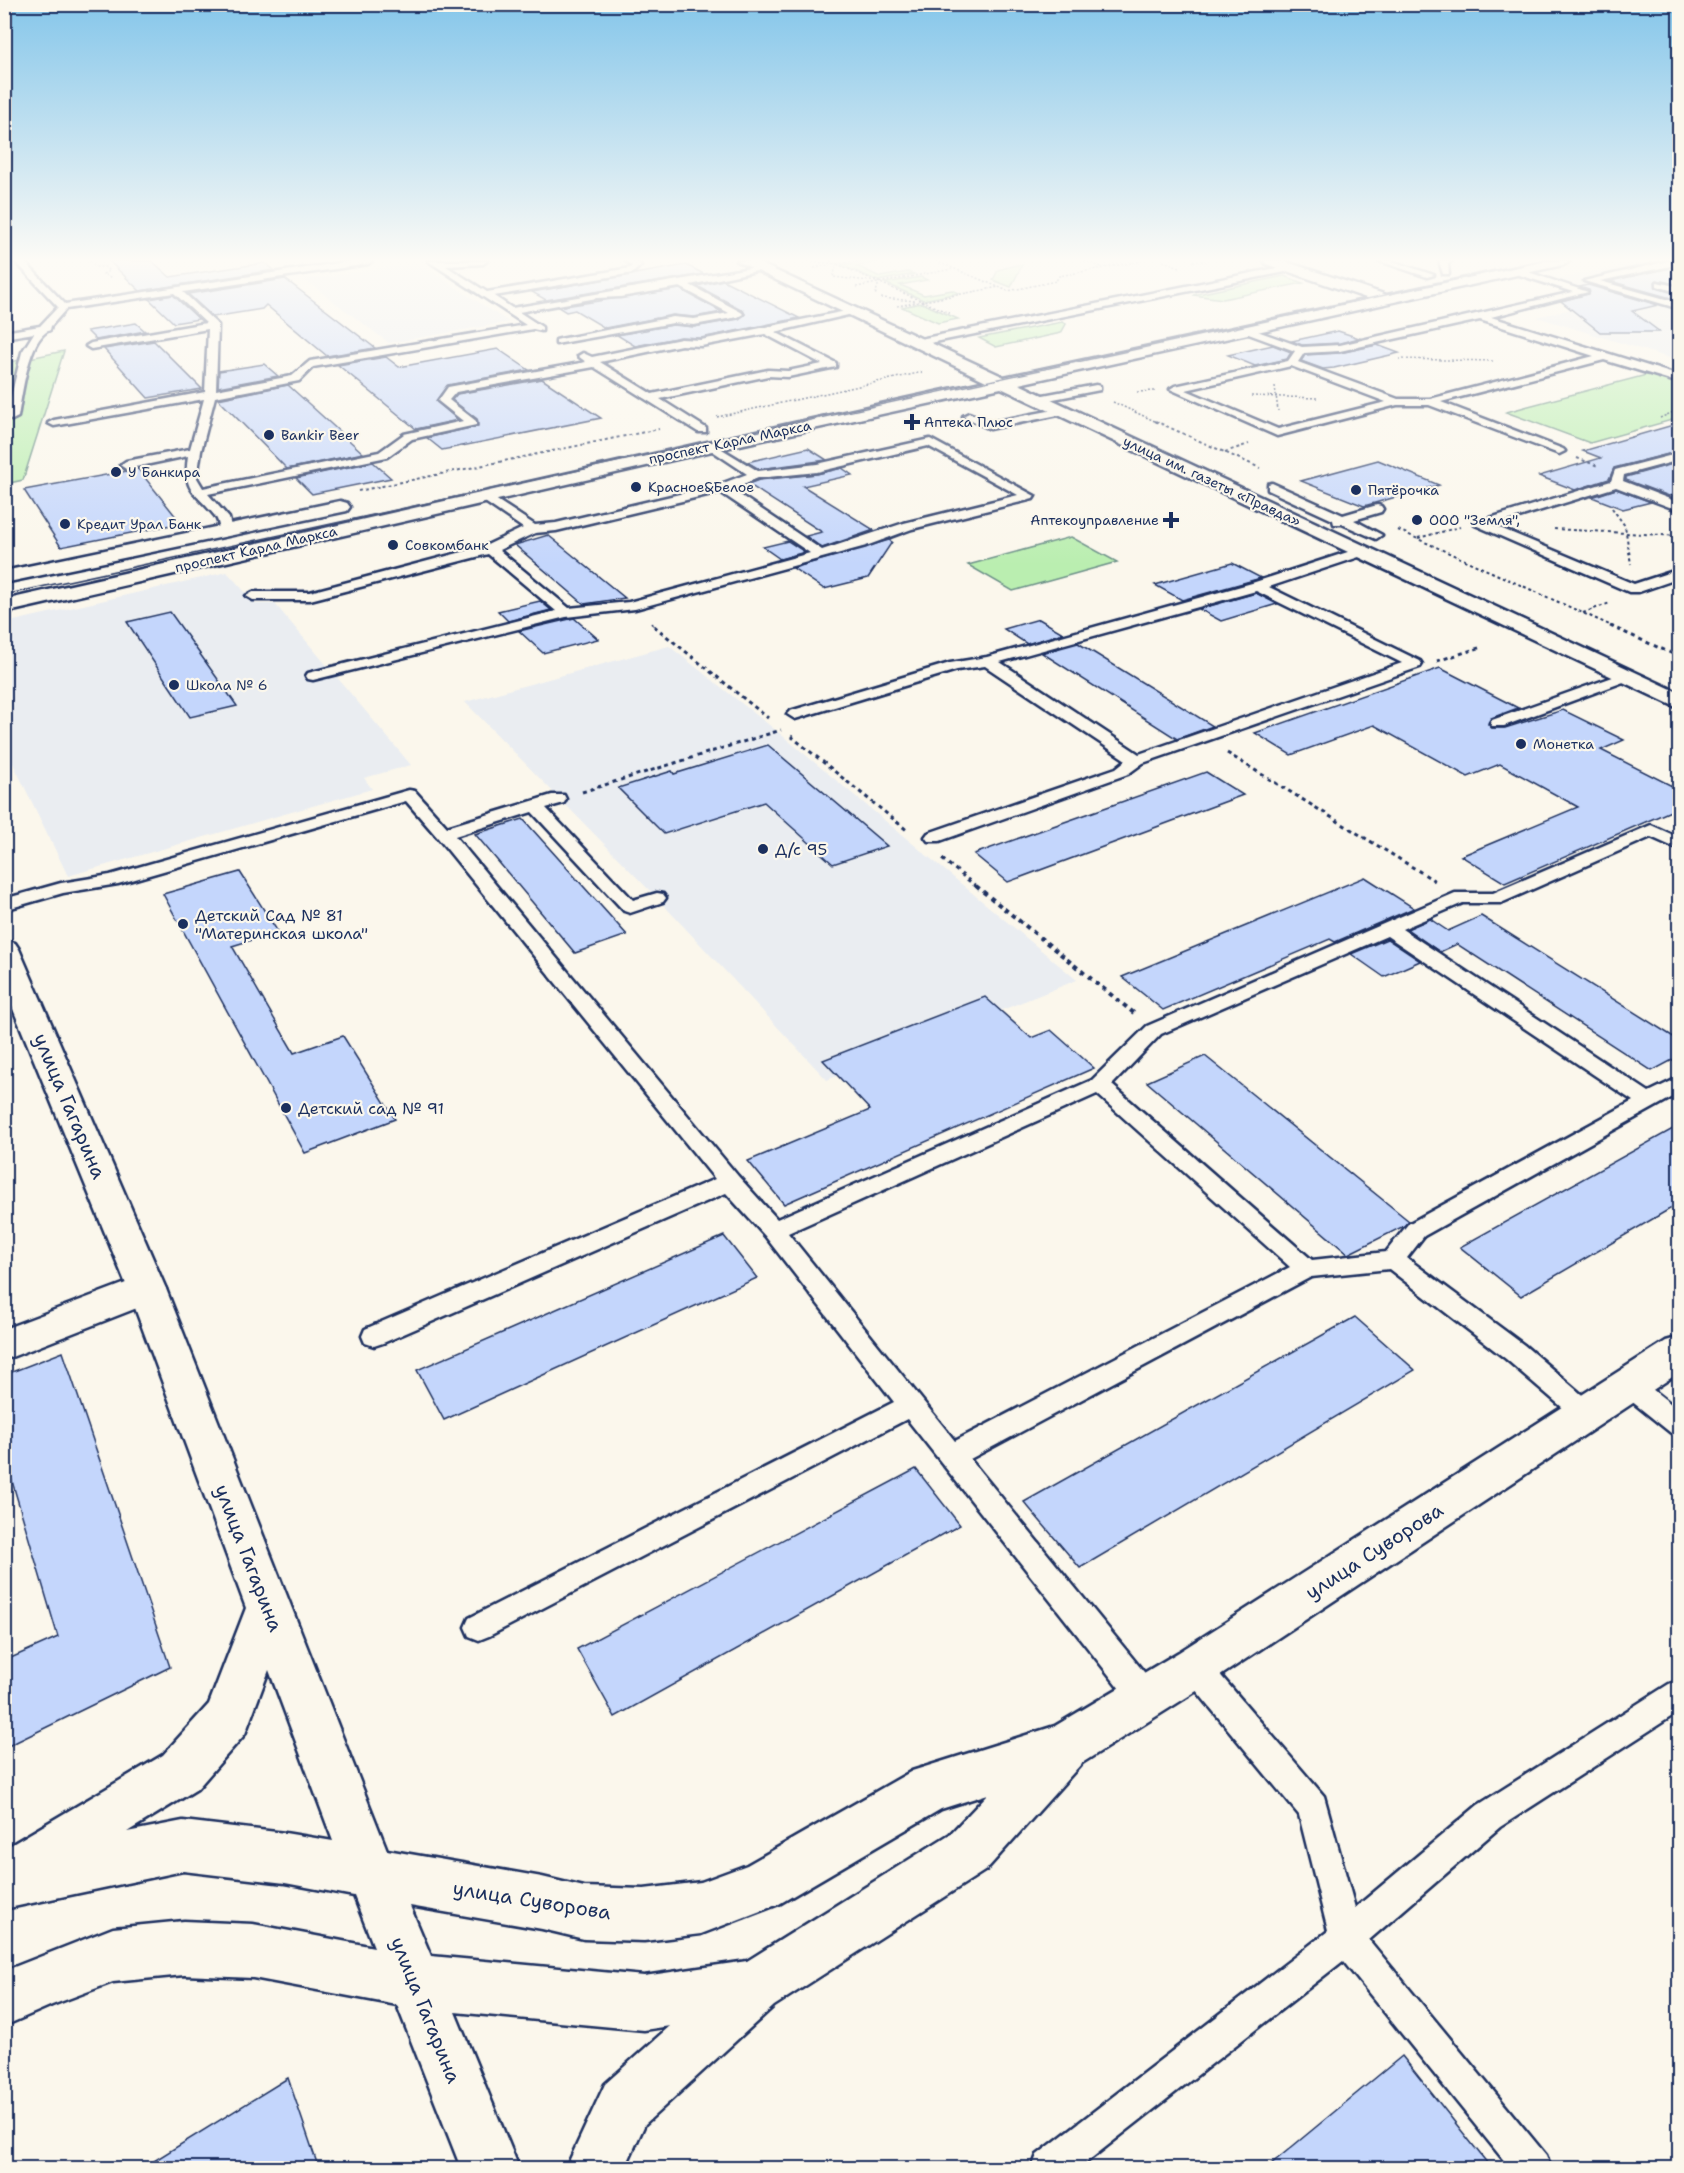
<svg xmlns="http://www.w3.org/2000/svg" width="1684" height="2173" viewBox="0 0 1684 2173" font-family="'Shantell Sans',sans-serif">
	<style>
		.built { fill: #eaedf1 }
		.green { fill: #baeeb0; stroke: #6a8e87; stroke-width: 1.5 }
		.building { fill: #c4d6fc; stroke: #1b2f5e; stroke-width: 1.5 }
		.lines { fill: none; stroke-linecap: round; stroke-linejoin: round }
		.lane-casing { stroke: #1b2f5e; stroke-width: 5 }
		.street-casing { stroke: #1b2f5e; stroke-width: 5 }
		.secondary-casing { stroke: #1b2f5e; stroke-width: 5 }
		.path-far3 { stroke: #1b2f5e; stroke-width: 1.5; stroke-dasharray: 2 2; stroke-linecap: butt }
		.path-far2 { stroke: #1b2f5e; stroke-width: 2; stroke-dasharray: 3 3; stroke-linecap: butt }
		.path-far1 { stroke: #1b2f5e; stroke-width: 3; stroke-dasharray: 4 4; stroke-linecap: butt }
		.path { stroke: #1b2f5e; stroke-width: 4; stroke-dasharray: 4.5 4.5; stroke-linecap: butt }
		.lane { fill: #fbf7ec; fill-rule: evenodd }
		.street { fill: #fbf7ec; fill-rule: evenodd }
		.secondary { fill: #fbf7ec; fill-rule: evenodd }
		.tram { stroke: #1b2f5e; stroke-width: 1.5 }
		.poi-dot { fill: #1b2f5e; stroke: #fbf7ec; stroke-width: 2 }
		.labels { text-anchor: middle; stroke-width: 4.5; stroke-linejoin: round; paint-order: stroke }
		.far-poi-label { font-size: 14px; fill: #1b2f5e; stroke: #fbf7ec; text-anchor: start }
		.far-street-label { font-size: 14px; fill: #1b2f5e; stroke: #fbf7ec }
		.poi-label { font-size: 16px; fill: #1b2f5e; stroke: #fbf7ec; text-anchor: start }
		.near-street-label { font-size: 20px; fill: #1b2f5e; stroke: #fbf7ec }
	</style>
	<rect width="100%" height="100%" fill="#fbf7ec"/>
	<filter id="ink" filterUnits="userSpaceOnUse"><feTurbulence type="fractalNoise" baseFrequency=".0167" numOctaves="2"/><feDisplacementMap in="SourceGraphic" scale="12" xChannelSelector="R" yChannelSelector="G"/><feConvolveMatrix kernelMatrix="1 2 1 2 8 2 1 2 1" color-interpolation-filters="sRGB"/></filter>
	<g filter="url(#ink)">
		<g class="built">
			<path d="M 1642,261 L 1679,261 L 1679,361 L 1537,317 L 1614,299 L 1554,280 Z"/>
			<path d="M 418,263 L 509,322 L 389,343 L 305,280 Z"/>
			<path d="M 227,572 L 256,604 L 275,604 L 411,765 L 364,778 L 372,789 L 68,876 L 5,747 L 5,623 Z"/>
			<path d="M 669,646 L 778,732 L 1077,980 L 827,1080 L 657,898 L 465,702 Z"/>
		</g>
		<g class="green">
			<path d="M 863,261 L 883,261 L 857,266 L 880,277 L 908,272 L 914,274 L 878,281 L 841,265 Z"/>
			<path d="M 1016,265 L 1022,265 L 1011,287 L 993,280 L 998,270 Z"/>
			<path d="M 1284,276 L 1303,283 L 1223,299 L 1193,295 Z"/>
			<path d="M 921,277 L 927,280 L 900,285 L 924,295 L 952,290 L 959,293 L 923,300 L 885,283 Z"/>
			<path d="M 922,303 L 958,319 L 938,323 L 902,307 Z"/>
			<path d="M 1062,322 L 1066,324 L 1061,333 L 996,347 L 979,338 Z"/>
			<path d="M 64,351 L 23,480 L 5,484 L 5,363 Z"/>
			<path d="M 1650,374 L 1679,384 L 1679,418 L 1590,443 L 1506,412 Z"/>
			<path d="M 1071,537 L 1117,562 L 1013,591 L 968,565 Z"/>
		</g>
		<g class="building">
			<path d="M 109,261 L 152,261 L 170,277 L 265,263 L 274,270 L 140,291 Z"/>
			<path d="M 686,265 L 704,274 L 546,300 L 532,292 Z"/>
			<path d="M 1680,266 L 1680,285 L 1657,280 L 1655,282 L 1656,288 L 1680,295 L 1678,300 L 1610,281 Z"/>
			<path d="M 285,279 L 327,311 L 375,348 L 327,356 L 266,305 L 262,309 L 213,317 L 188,294 Z"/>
			<path d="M 723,280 L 799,318 L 701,338 L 681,337 L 635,346 L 617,335 L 673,325 L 694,327 L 739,319 L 745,314 L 743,310 L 697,286 Z"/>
			<path d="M 1588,285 L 1658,305 L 1632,311 L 1660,332 L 1600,332 L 1561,301 L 1589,294 L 1589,290 L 1579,287 Z"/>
			<path d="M 680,289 L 722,312 L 694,317 L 673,315 L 605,328 L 575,310 L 566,312 L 558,307 Z"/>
			<path d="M 173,295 L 199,319 L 174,323 L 149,299 Z"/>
			<path d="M 136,323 L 145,331 L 96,340 L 87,331 Z"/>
			<path d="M 1338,331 L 1359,338 L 1340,343 L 1302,345 L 1292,341 Z"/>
			<path d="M 154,341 L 202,389 L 148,398 L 104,349 Z"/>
			<path d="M 1273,345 L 1291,352 L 1287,359 L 1255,366 L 1228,355 Z"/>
			<path d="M 1377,345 L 1399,353 L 1334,368 L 1323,369 L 1301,361 L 1305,355 L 1340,353 Z"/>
			<path d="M 498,349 L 529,370 L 448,385 L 436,401 L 458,420 L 416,429 L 338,365 L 386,357 L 399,367 Z"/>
			<path d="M 264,364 L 278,376 L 218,387 L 219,371 Z"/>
			<path d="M 542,379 L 601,418 L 442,450 L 427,438 L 478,426 L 477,419 L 452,400 L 457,394 Z"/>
			<path d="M 288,385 L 363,453 L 287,469 L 218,399 Z"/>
			<path d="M 1680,423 L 1680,451 L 1614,468 L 1609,479 L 1575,490 L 1539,476 L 1601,458 L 1583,451 Z"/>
			<path d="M 808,448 L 827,460 L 759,469 L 747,462 Z"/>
			<path d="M 1378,460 L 1439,485 L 1364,506 L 1301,481 Z"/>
			<path d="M 373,462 L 391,478 L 312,494 L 296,478 Z"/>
			<path d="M 1680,462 L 1680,493 L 1669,496 L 1626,480 L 1626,477 Z"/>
			<path d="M 842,468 L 852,475 L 803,486 L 874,530 L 822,548 L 806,536 L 822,532 L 748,484 L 759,480 L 817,474 Z"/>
			<path d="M 138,469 L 181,523 L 61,547 L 24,490 Z"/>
			<path d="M 1616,489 L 1651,502 L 1623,509 L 1592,497 Z"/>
			<path d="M 548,535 L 625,598 L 584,604 L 515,545 Z"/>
			<path d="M 889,540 L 892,542 L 868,578 L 824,589 L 793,568 Z"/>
			<path d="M 788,541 L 805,552 L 780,559 L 763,547 Z"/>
			<path d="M 1232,563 L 1261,578 L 1182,600 L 1155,585 Z"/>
			<path d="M 1256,593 L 1277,604 L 1221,621 L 1199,609 Z"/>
			<path d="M 540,601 L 551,610 L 508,621 L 498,611 Z"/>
			<path d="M 170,612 L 237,706 L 190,717 L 127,622 Z"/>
			<path d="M 574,618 L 598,639 L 543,653 L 519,631 Z"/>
			<path d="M 1039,619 L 1063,633 L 1027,644 L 1004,629 Z"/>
			<path d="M 1078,643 L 1213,726 L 1177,739 L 1042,653 Z"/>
			<path d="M 1440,668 L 1518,708 L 1491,718 L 1488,724 L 1492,728 L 1505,728 L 1563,710 L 1624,740 L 1601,750 L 1680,790 L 1680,807 L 1505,883 L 1461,856 L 1578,807 L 1500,764 L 1468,777 L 1374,725 L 1291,755 L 1255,733 Z"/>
			<path d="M 768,745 L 887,846 L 833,864 L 764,802 L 664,834 L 618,788 L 672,771 L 674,774 Z"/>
			<path d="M 1206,772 L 1243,795 L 1008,882 L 974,854 Z"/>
			<path d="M 523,819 L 627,935 L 575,953 L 475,834 Z"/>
			<path d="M 240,872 L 278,932 L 232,946 L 294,1053 L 343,1036 L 395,1119 L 305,1153 L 163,894 Z"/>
			<path d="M 1365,877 L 1414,908 L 1335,942 L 1330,939 L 1163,1010 L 1122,977 Z"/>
			<path d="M 1481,916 L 1680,1041 L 1680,1056 L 1652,1071 L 1457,944 L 1440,952 L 1407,929 L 1430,919 L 1448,931 Z"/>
			<path d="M 1387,939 L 1420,961 L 1384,977 L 1351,954 Z"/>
			<path d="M 985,997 L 1031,1038 L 1051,1030 L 1094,1068 L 784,1204 L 748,1161 L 870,1110 L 823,1060 Z"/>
			<path d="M 1205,1056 L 1409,1221 L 1404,1226 L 1348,1254 L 1147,1082 Z"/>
			<path d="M 1680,1125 L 1680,1203 L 1521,1296 L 1460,1247 Z"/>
			<path d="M 724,1236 L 757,1278 L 444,1420 L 417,1370 Z"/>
			<path d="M 1355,1317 L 1415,1370 L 1080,1568 L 1024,1502 Z"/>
			<path d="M 63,1352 L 170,1667 L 4,1748 L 4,1661 L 58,1637 L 4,1454 L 4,1375 Z"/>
			<path d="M 916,1469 L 960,1525 L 615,1717 L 577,1649 Z"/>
			<path d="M 1402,2056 L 1492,2169 L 1265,2169 Z"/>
			<path d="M 288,2078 L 319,2169 L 141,2169 Z"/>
		</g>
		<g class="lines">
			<g class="lane-casing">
				<g id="lane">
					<path d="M 15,261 L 24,261 L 65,304 L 352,261 L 372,261 L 368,264 L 183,292 L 218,325 L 216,390 L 292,376 L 310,361 L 526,325 L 428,261 L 487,261 L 483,264 L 446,266 L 487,292 L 630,268 L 632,266 L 626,261 L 636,261 L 641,265 L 633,273 L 494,296 L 512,308 L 762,266 L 766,269 L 690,285 L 741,312 L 743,314 L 738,317 L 694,325 L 673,323 L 556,344 L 556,340 L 560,339 L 673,317 L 694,319 L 729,313 L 680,287 L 620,297 L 597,298 L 519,312 L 542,327 L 542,331 L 533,329 L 313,367 L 299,381 L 215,397 L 201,451 L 197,478 L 203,488 L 379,452 L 404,434 L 463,421 L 438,401 L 448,387 L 586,362 L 578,356 L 583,353 L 592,357 L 681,339 L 701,340 L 856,309 L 861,312 L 775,332 L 836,363 L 836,367 L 788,377 L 768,376 L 660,399 L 706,428 L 706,432 L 698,432 L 594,367 L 456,392 L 449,400 L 476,421 L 476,425 L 412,439 L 387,457 L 208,494 L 229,518 L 232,531 L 226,535 L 221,534 C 219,528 219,521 215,516 C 194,490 183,493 188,456 L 126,469 L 120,465 L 126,461 L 190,449 L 204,399 L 54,426 L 48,423 L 54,420 L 205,392 L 208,329 L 91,349 L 86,346 L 91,343 L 206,323 L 174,293 L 66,309 L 51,326 L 50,330 C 28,338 22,396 18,417 L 12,420 L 8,419 L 6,417 L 22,352 L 34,333 L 4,338 L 4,332 L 40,326 L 58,307 ZM 765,334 L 822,364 L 788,371 L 768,370 L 652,394 L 600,362 L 681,345 L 701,346 Z"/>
					<path d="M 1379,261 L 1392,261 L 1434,275 L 1427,277 Z"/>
					<path d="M 1439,261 L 1452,261 L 1448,264 L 1449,274 L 1443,274 Z"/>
					<path d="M 1668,261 L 1680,261 L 1680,264 L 1600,281 L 1680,303 L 1680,309 L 1584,281 Z"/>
					<path d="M 1292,265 L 1296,268 L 1295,270 L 920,345 L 915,342 L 920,339 Z"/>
					<path d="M 1516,268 L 1588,292 L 1491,317 L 1680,376 L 1680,383 L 1604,360 L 1441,402 L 1563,449 L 1565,451 L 1559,454 L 1429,405 L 1397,405 L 1277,436 L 1170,389 L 1175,386 L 1288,361 L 1295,351 L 1243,332 L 1243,328 L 1246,327 L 1302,347 L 1340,345 L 1573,292 L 1513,273 L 1512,271 ZM 1480,320 L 1594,356 L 1430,399 L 1398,399 L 1298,362 L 1304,353 L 1340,351 ZM 1291,366 L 1386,402 L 1278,429 L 1186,390 Z"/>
					<path d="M 1657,282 L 1680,287 L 1680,293 L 1657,286 Z"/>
					<path d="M 1096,385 L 1100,386 L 1100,390 L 1038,402 L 1033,399 L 1038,396 Z"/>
					<path d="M 1064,408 L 1070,411 L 1068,413 L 990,429 L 963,416 L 969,413 L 991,422 Z"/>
					<path d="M 930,439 L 1035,496 L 1033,499 L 912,529 L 866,546 L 635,609 L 566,617 L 313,680 L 308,679 L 306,676 L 308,673 L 556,611 L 488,554 L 310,600 L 253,600 L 246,596 L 253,592 L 310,592 L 485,546 L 523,528 L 482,500 L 480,497 L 486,493 L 535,525 L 556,523 L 718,485 L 747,474 L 708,448 L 708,444 L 712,443 L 758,471 L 817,464 ZM 928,446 L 1018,495 L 904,523 L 822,550 L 731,489 L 758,478 L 817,472 ZM 720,492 L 810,553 L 629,602 L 569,608 L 499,550 L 535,533 L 556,531 Z"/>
					<path d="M 1680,453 L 1680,460 L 1624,475 L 1623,481 L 1680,503 L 1680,511 L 1616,487 L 1493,525 L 1634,584 L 1680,569 L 1680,578 L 1639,592 L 1629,592 L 1475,525 L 1477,522 L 1611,481 L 1615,470 Z"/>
					<path d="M 1272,483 L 1343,515 L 1377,505 L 1381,506 L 1383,509 L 1381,512 L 1354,520 L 1382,535 L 1376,539 L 1342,524 L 1334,524 L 1333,520 L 1268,490 L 1268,484 Z"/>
					<path d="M 1360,548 L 1365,549 L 1367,552 L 1365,555 L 1269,587 L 1420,661 L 1422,664 L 1420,667 L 1143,763 L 1128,774 L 940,841 L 928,841 L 925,837 L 928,833 L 1116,768 L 1126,760 L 985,666 L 957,670 L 795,719 L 787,714 L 790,711 L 950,663 L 987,657 L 1252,583 ZM 1256,591 L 1402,663 L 1139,754 L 1000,662 Z"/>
					<path d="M 1624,673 L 1631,677 L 1629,680 L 1504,726 L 1492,726 L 1490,723 L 1492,720 Z"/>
					<path d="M 409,790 L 415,791 L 447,827 L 552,795 L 564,795 L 566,799 L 564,803 L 546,808 L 633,900 L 657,893 L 663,894 L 666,898 L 663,902 L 630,913 L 624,911 L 532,812 L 455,836 L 738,1176 L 777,1219 L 1092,1080 L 1147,1026 L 1455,893 L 1493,893 L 1651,825 L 1680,838 L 1680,850 L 1651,837 L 1501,903 L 1463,903 L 1402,929 L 1649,1092 L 1680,1077 L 1680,1093 L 1424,1236 L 1407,1258 L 1524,1345 L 1595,1406 L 1599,1413 L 1595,1420 L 1586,1423 L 1577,1420 L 1506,1359 L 1389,1269 L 1311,1277 L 970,1459 L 1157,1688 L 1161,1698 L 1157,1708 L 1146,1712 L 1135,1708 L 907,1419 L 489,1636 L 479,1640 L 469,1636 L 465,1627 L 469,1618 L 894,1402 L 765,1236 L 726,1193 L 383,1343 L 374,1346 L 365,1343 L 362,1336 L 365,1329 L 715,1179 L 438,838 L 406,801 L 118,884 L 63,893 L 4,910 L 4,899 L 61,883 L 110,875 ZM 1387,936 L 1633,1101 L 1408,1224 L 1386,1252 L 1312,1260 L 1112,1085 L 1161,1034 ZM 1097,1094 L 1290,1267 L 955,1441 L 788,1233 Z"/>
					<path d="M 1629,1375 L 1638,1378 L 1680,1411 L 1680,1436 L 1671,1433 L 1620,1392 L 1616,1385 L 1620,1378 Z"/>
					<path d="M 1195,1653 L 1205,1657 L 1324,1796 L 1355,1908 L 1478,1805 L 1669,1684 L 1680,1680 L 1680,1711 L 1500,1827 L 1369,1940 L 1546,2155 L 1551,2168 L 1510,2168 L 1343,1961 L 1079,2168 L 1032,2168 L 1037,2155 L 1328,1931 L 1299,1815 L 1185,1677 L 1180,1667 L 1185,1657 Z"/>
				</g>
			</g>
			<g class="street-casing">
				<path id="street" d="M 147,1275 L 160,1279 L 166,1289 L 160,1299 L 4,1360 L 4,1329 Z"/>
			</g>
			<g class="secondary-casing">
				<g id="secondary">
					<path d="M 737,261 L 755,261 L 1004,377 L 1369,299 L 1266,264 L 1264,261 L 1284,261 L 1387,295 L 1545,261 L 1570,261 L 1563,265 L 1019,384 L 1680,693 L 1680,709 L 1001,388 L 712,451 L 4,613 L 4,600 L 712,441 L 986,381 Z"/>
					<path d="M 340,501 L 347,503 L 350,507 L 347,511 L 4,583 L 4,571 Z"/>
					<path d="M 4,940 L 15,943 L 19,949 L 166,1289 L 387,1850 L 542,1877 L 584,1887 L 644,1889 L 701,1882 L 747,1865 L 912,1771 L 1055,1726 L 1179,1652 L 1666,1341 L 1680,1337 L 1680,1372 L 1211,1682 L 1082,1763 L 986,1870 L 774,2006 L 645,2124 L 625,2168 L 566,2168 L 605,2084 L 670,2026 L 644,2030 L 455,2012 L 519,2168 L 461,2168 L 397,2005 L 253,1978 L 184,1975 L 113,1982 L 52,2005 L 4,2026 L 4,1971 L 113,1928 L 184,1921 L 253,1924 L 374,1947 L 354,1896 L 285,1883 L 183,1871 L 4,1909 L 4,1849 L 163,1755 L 209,1704 L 246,1608 L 128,1289 L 4,987 ZM 269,1670 L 333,1841 L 285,1833 L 183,1821 L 127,1832 L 197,1789 L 245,1734 ZM 988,1794 L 950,1834 L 747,1961 L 644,1976 L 431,1956 L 410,1906 L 542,1929 L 584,1939 L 644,1941 L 701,1934 L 779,1904 L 941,1809 Z"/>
				</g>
			</g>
			<g class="path-far3">
				<path d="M 90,261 L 96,267 L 105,267 L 109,271 L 103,274 L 112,278"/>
				<path d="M 808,261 L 837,264 L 833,277 L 879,282 L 875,296"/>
				<path d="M 830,261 L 949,313"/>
				<path d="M 936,261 L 1008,291 L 1056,281 L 1059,276 L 1141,261"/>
				<path d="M 1084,261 L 1102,267"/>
				<path d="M 1163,261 L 1180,267"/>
				<path d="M 1193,261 L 1206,261"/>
				<path d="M 837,264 L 854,261"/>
				<path d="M 814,268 L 830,265"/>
				<path d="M 856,287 L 952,269"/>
				<path d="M 881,298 L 916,301"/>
				<path d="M 897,306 L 999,287"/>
				<path d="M 1399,359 L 1494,361"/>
				<path d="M 1275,386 L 1278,411"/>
				<path d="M 1137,392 L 1155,391"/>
				<path d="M 1251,396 L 1319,398"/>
				<path d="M 1113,402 L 1159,423"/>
				<path d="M 717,417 L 923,372"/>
				<path d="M 1660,418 L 1680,409"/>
			</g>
			<g class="path-far2">
				<path d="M 1155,421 L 1260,468"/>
				<path d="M 1225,452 L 1249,444"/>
				<path d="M 1577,458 L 1598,466"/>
				<path d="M 358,491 L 659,429"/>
				<path d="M 1612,508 L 1625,526 L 1631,564"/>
				<path d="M 1554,529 L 1680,536"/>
				<path d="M 1398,530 L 1614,627"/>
				<path d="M 1418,538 L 1460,527"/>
				<path d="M 1583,613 L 1610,603"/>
				<path d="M 651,623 L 656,627"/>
			</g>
			<g class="path-far1">
				<path d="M 654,626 L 768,718"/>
				<path d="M 1610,626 L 1680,657"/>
				<path d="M 1437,661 L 1482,647"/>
				<path d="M 791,736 L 908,831"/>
				<path d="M 1227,753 L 1435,881"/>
				<path d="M 582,792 L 781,730"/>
				<path d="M 942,859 L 977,887"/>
			</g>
			<path class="path" d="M 976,886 L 1135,1014"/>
			<use href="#lane" class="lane"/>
			<use href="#street" class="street"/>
			<use href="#secondary" class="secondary"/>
			<path class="tram" d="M 4,595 L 1542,261"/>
		</g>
	</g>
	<linearGradient id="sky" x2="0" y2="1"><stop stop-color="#85c6ea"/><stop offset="0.46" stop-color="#fdfbf6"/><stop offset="1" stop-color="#fdfbf6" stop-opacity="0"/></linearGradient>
	<rect width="1684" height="565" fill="url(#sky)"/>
	<g class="poi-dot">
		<path d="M909 413h6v6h6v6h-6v6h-6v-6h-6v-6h6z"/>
		<circle cx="269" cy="435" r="6"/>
		<circle cx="116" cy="472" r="6"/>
		<circle cx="636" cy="487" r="6"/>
		<circle cx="1356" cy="490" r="6"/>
		<path d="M1168 511h6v6h6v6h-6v6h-6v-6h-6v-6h6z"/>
		<circle cx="1417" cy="520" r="6"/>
		<circle cx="65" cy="524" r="6"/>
		<circle cx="393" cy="545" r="6"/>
		<circle cx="174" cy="685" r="6"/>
		<circle cx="1521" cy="744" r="6"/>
		<circle cx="763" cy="849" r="6"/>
		<circle cx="183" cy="924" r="6"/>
		<circle cx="286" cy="1108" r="6"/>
	</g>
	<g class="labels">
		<g class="far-poi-label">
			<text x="924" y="427">Аптека Плюс</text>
			<text x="281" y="440">Bankir Beer</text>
			<text x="128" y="477">У Банкира</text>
			<text x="648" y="492">Красное&amp;Белое</text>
			<text x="1368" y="495">Пятёрочка</text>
			<text x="1159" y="525" text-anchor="end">Аптекоуправление</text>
			<text x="1429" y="525">ООО "Земля",</text>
			<text x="77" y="529">Кредит Урал Банк</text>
			<text x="405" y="550">Совкомбанк</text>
			<text x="186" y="690">Школа № 6</text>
			<text x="1533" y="749">Монетка</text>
		</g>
		<g class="far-street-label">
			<text transform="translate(730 442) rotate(-12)" y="5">проспект Карла Маркса</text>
			<text transform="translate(1212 481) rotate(25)" y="5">улица им. газеты «Правда»</text>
			<text transform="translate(256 549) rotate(-13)" y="5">проспект Карла Маркса</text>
		</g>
		<g class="poi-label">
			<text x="775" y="855">Д/с 95</text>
			<text x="195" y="921">Детский Сад № 81<tspan x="195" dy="18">"Материнская школа"</tspan></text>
			<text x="298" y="1114">Детский сад № 91</text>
		</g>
		<g class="near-street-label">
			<text transform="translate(70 1106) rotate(67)" y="7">улица Гагарина</text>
			<text transform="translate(1374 1551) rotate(-33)" y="7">улица Суворова</text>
			<text transform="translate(249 1558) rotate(69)" y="7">улица Гагарина</text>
			<text transform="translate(532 1900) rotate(9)" y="7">улица Суворова</text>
			<text transform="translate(426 2010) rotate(68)" y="7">улица Гагарина</text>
		</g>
	</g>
	<rect width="1684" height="2173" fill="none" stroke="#fbf7ec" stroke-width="24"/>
	<rect x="12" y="12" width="1660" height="2149" fill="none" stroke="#1b2f5e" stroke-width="2" filter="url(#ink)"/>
</svg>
